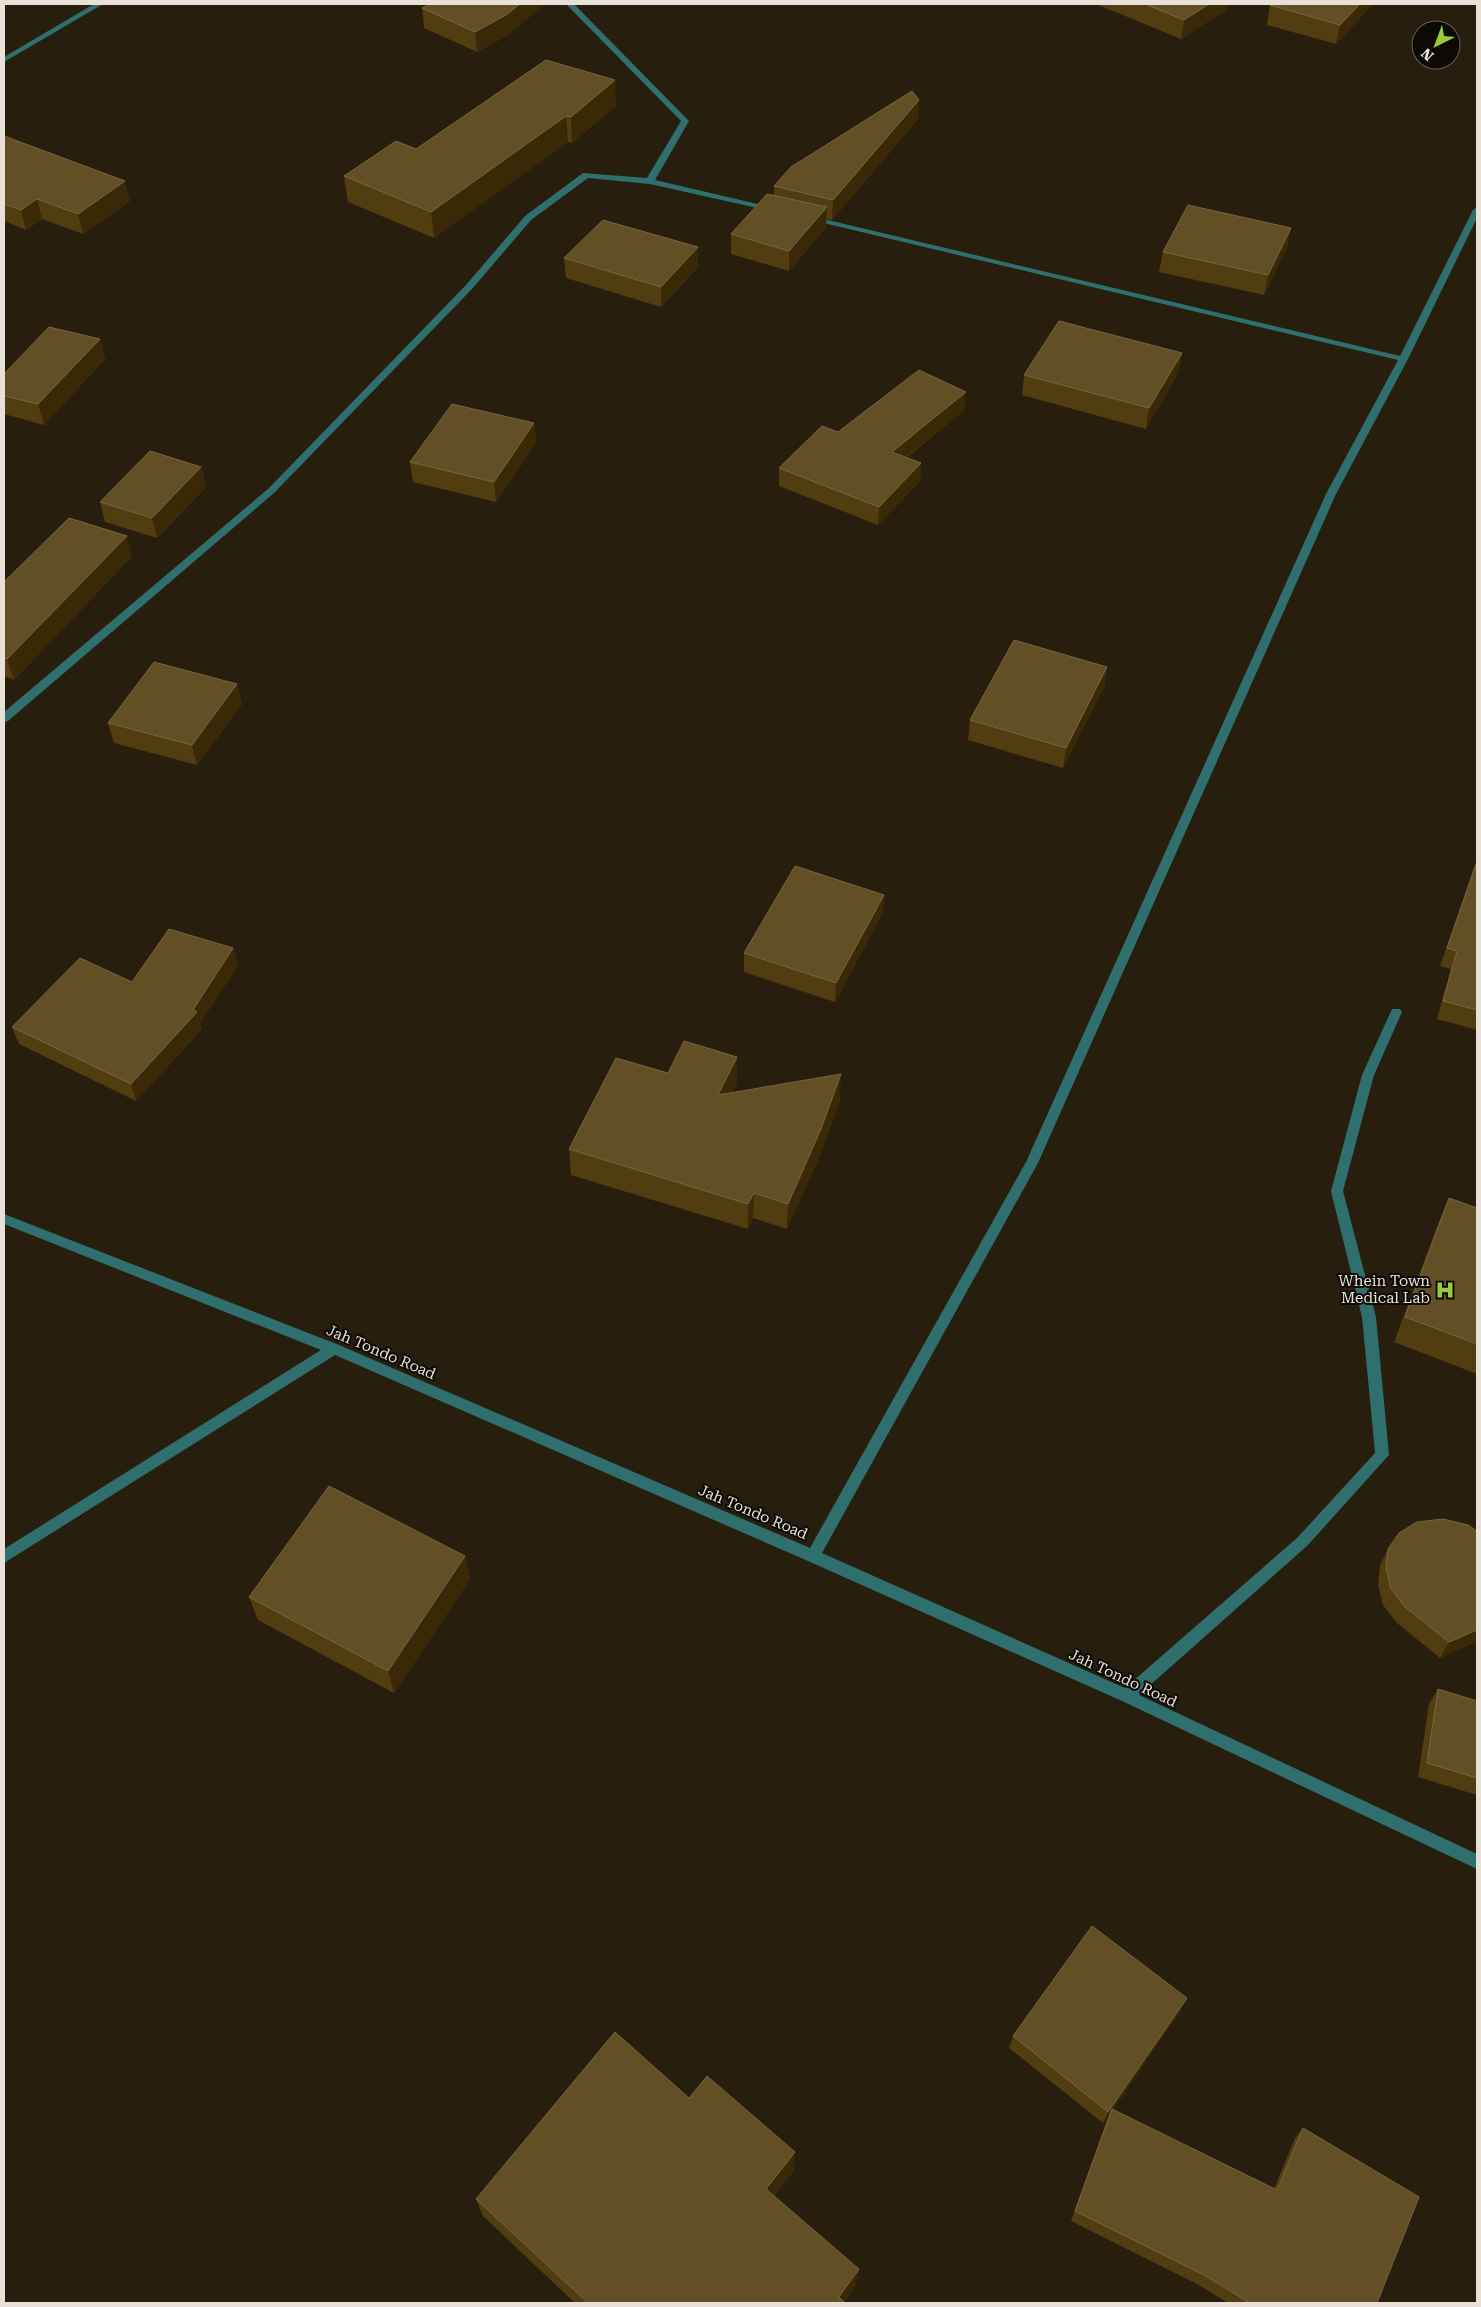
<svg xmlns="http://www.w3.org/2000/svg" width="1481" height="2307" viewBox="0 0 1481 2307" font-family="'Roboto Serif',serif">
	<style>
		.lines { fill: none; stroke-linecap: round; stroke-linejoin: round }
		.minor { fill: #2f6f6e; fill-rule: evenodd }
		.tertiary { fill: #2f6f6e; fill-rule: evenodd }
		.wall { fill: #523d10 }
		.shaded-wall { fill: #3a2906 }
		.building { fill: #624f25; stroke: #776641 }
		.labels { text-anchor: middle; stroke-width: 4; stroke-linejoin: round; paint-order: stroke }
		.poi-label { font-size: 15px; fill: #e7e1d7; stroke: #0d0904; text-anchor: end }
		.street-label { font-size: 15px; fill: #e7e1d7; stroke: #0d0904 }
	</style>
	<rect width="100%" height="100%" fill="#271e0e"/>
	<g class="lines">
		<g class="minor">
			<path d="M 566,4 L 574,4 L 689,121 L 655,180 L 775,208 L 775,212 L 650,184 L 588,178 L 531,220 L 472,289 L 274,493 L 8,721 L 4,722 L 4,712 L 268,489 L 466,285 L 525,216 L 583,173 L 647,178 L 681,121 Z"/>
			<path d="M 1477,207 L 1477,218 L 1408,359 L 1336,494 L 1038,1163 L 822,1553 L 1125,1688 L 1298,1537 L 1375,1453 L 1362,1317 L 1331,1191 L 1362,1075 L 1392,1009 L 1400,1009 L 1402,1012 L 1374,1075 L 1343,1191 L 1376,1317 L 1389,1455 L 1308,1545 L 1139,1695 L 1477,1854 L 1477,1869 L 1122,1701 L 808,1561 L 335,1355 L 4,1563 L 4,1549 L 321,1350 L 4,1224 L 4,1214 L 339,1345 L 810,1548 L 1026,1162 L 1326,494 L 1398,360 L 807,219 L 811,216 L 1400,356 L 1473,210 Z"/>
		</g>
		<path class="tertiary" d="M 94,4 L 103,4 L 4,62 L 4,57 Z"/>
	</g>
	<g class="wall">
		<path d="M 1096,4 L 1227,4 L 1226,10 L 1181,39 Z"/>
		<path d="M 1272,4 L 1373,4 L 1336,44 L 1267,25 L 1270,5 Z"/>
		<path d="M 422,8 L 508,35 L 477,52 L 424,28 Z"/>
		<path d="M 546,60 L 616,106 L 572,143 L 568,142 L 434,238 L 348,202 L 344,176 L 416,149 Z"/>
		<path d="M 919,100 L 918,119 L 832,220 L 826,219 L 826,227 L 789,271 L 731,254 L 731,234 L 774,195 L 774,186 Z"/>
		<path d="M 4,136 L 130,201 L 83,234 L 42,219 L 26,230 L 4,221 Z"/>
		<path d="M 1291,228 L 1287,248 L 1264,295 L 1159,272 L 1163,252 Z"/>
		<path d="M 564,258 L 698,267 L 661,307 L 566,278 Z"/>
		<path d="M 100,339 L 105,359 L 44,425 L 4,414 L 4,374 Z"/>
		<path d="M 1182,353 L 1178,373 L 1146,429 L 1022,395 L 1024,375 Z"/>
		<path d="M 964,410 L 906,458 L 921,463 L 920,481 L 878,525 L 779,486 L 779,468 L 838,432 Z"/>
		<path d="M 534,423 L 536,443 L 496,502 L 413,482 L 410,462 Z"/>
		<path d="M 201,467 L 206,487 L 157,538 L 105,522 L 100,502 Z"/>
		<path d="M 132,556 L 14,680 L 4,676 L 4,582 Z"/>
		<path d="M 1107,667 L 1104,687 L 1063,768 L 968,740 L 970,720 Z"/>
		<path d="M 237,684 L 242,704 L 197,765 L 114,743 L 108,723 Z"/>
		<path d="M 1477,860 L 1477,1030 L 1437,1019 L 1451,969 L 1440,966 Z"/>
		<path d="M 884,895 L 882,914 L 835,1002 L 744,972 L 744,953 Z"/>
		<path d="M 233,948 L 238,966 L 200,1023 L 202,1029 L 136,1101 L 19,1044 L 12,1027 L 132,982 Z"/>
		<path d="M 668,1073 L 737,1083 L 732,1093 L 840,1100 L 820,1155 L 787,1229 L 753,1218 L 748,1229 L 571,1175 L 569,1149 Z"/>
		<path d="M 1449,1198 L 1477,1208 L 1477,1374 L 1394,1342 L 1438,1224 Z"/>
		<path d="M 1477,1531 L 1477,1641 L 1440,1658 L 1397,1623 L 1383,1605 L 1378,1585 L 1380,1565 L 1388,1549 Z"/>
		<path d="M 465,1556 L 470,1579 L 394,1693 L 258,1620 L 249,1597 Z"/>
		<path d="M 1438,1689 L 1477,1701 L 1477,1795 L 1418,1777 L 1429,1704 Z"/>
		<path d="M 1181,2010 L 1113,2109 L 1274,2189 L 1295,2138 L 1303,2128 L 1377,2303 L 1228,2303 L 1197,2284 L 1071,2221 L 1107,2120 L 1112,2111 L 1103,2123 L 1009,2048 L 1013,2036 Z"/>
		<path d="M 689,2098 L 794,2170 L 774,2196 L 856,2285 L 844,2302 L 845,2303 L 575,2303 L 483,2216 L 476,2199 Z"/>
	</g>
	<g class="shaded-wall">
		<path d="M 520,4 L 546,4 L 508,35 L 477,52 L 475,32 Z"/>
		<path d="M 1209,4 L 1227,4 L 1226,10 L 1181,39 L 1184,20 Z"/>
		<path d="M 1360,4 L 1373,4 L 1336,44 L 1340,25 Z"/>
		<path d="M 615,80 L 616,106 L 572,143 L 571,117 Z"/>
		<path d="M 919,100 L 918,119 L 832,220 L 833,200 Z"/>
		<path d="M 566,116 L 568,142 L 434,238 L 431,212 Z"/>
		<path d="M 125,181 L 130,201 L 83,234 L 78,214 Z"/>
		<path d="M 37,199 L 42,219 L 26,230 L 21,210 Z"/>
		<path d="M 827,207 L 826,227 L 789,271 L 789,251 Z"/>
		<path d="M 1291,228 L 1287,248 L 1264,295 L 1268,275 Z"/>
		<path d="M 698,247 L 698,267 L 661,307 L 661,287 Z"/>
		<path d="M 100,339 L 105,359 L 44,425 L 38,404 Z"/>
		<path d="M 1182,353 L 1178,373 L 1146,429 L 1149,408 Z"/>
		<path d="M 966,392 L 964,410 L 890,470 L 892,452 Z"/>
		<path d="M 534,423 L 536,443 L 496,502 L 494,482 Z"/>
		<path d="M 921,463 L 920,481 L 878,525 L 879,507 Z"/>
		<path d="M 201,467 L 206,487 L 157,538 L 152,518 Z"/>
		<path d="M 127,536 L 132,556 L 14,680 L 7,659 Z"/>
		<path d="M 1107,667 L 1104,687 L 1063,768 L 1066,748 Z"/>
		<path d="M 237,684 L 242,704 L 197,765 L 192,745 Z"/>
		<path d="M 884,895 L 882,914 L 835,1002 L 836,983 Z"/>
		<path d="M 233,948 L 238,966 L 200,1023 L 202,1029 L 136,1101 L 131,1084 L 193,1010 Z"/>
		<path d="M 737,1057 L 737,1083 L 719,1121 L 718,1095 Z"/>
		<path d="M 841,1074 L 840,1100 L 820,1155 L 787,1229 L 788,1204 Z"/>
		<path d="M 754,1193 L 753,1218 L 748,1229 L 748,1204 Z"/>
		<path d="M 465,1556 L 470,1579 L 394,1693 L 388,1671 Z"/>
		<path d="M 1477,1630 L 1477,1641 L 1440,1658 L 1449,1642 Z"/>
		<path d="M 1187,1998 L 1181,2010 L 1103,2123 L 1108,2112 Z"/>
		<path d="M 795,2152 L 794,2170 L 766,2206 L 766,2189 Z"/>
		<path d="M 859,2269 L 856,2285 L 843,2303 L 839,2297 Z"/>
	</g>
	<g class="building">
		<path d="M 430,4 L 520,4 L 506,15 L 475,32 L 422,8 Z"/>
		<path d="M 1145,4 L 1209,4 L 1184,20 Z"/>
		<path d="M 1272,4 L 1360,4 L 1340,25 L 1270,5 Z"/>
		<path d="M 546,60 L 615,80 L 571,117 L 566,116 L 431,212 L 344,176 L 396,141 L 416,149 Z"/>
		<path d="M 912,91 L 919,100 L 833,200 L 774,186 L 791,167 Z"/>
		<path d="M 4,136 L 125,181 L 78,214 L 37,199 L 21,210 L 4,204 Z"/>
		<path d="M 767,194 L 827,207 L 789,251 L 731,234 Z"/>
		<path d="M 1188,205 L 1291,228 L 1268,275 L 1163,252 Z"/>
		<path d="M 603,220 L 698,247 L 661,287 L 564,258 Z"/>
		<path d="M 1059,321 L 1182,353 L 1149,408 L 1024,375 Z"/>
		<path d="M 49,327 L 100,339 L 38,404 L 4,396 L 4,374 Z"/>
		<path d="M 919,370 L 966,392 L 892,452 L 921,463 L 879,507 L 779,468 L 822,426 L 838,432 Z"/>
		<path d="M 452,404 L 534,423 L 494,482 L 410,462 Z"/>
		<path d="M 150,451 L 201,467 L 152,518 L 100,502 Z"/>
		<path d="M 69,518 L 127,536 L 7,659 L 4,658 L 4,582 Z"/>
		<path d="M 1014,640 L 1107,667 L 1066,748 L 970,720 Z"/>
		<path d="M 154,662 L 237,684 L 192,745 L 108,723 Z"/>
		<path d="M 1477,861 L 1477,1010 L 1443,1001 L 1457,951 L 1447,948 Z"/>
		<path d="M 795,866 L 884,895 L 836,983 L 744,953 Z"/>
		<path d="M 169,929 L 233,948 L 193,1010 L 197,1012 L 131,1084 L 12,1027 L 80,958 L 132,982 Z"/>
		<path d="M 684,1041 L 737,1057 L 718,1095 L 841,1074 L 821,1129 L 788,1204 L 754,1193 L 748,1204 L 569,1149 L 616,1058 L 668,1073 Z"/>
		<path d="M 1449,1198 L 1477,1208 L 1477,1344 L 1405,1317 Z"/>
		<path d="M 329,1486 L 465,1556 L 388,1671 L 249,1597 Z"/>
		<path d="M 1443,1519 L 1468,1525 L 1477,1531 L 1477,1630 L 1449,1642 L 1405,1607 L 1391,1589 L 1386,1569 L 1388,1549 L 1399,1533 L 1417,1522 Z"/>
		<path d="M 1438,1689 L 1477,1701 L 1477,1778 L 1427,1763 Z"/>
		<path d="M 1092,1926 L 1187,1998 L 1108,2112 L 1013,2036 Z"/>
		<path d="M 615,2032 L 689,2098 L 707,2076 L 795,2152 L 766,2189 L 859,2269 L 839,2297 L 845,2303 L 588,2303 L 476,2199 Z"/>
		<path d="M 1112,2109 L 1277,2190 L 1303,2128 L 1419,2197 L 1377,2303 L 1250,2303 L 1204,2275 L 1075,2211 Z"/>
	</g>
	<defs>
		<g id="hospital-bare" transform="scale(1.5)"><path d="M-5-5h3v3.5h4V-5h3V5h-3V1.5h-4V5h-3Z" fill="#97cc39" stroke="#0d0904" stroke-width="2.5" paint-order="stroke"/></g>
	</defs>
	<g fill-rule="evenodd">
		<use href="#hospital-bare" x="1445" y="1290"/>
	</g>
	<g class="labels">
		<g class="poi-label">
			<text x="1430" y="1286">Whein Town<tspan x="1430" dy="17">Medical Lab</tspan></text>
		</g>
		<g class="street-label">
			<text transform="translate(381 1352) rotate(23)" y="5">Jah Tondo Road</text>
			<text transform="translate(753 1512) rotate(23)" y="5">Jah Tondo Road</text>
			<text transform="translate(1123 1678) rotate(25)" y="5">Jah Tondo Road</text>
		</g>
	</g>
	<rect width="1481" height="2307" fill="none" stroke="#e7e1d7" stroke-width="10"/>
	<g transform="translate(1436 45) rotate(222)"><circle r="24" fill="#0d0904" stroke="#645f58"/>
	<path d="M0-4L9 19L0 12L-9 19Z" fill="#97cc39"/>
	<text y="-8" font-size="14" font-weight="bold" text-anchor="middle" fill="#e7e1d7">N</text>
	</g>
</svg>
